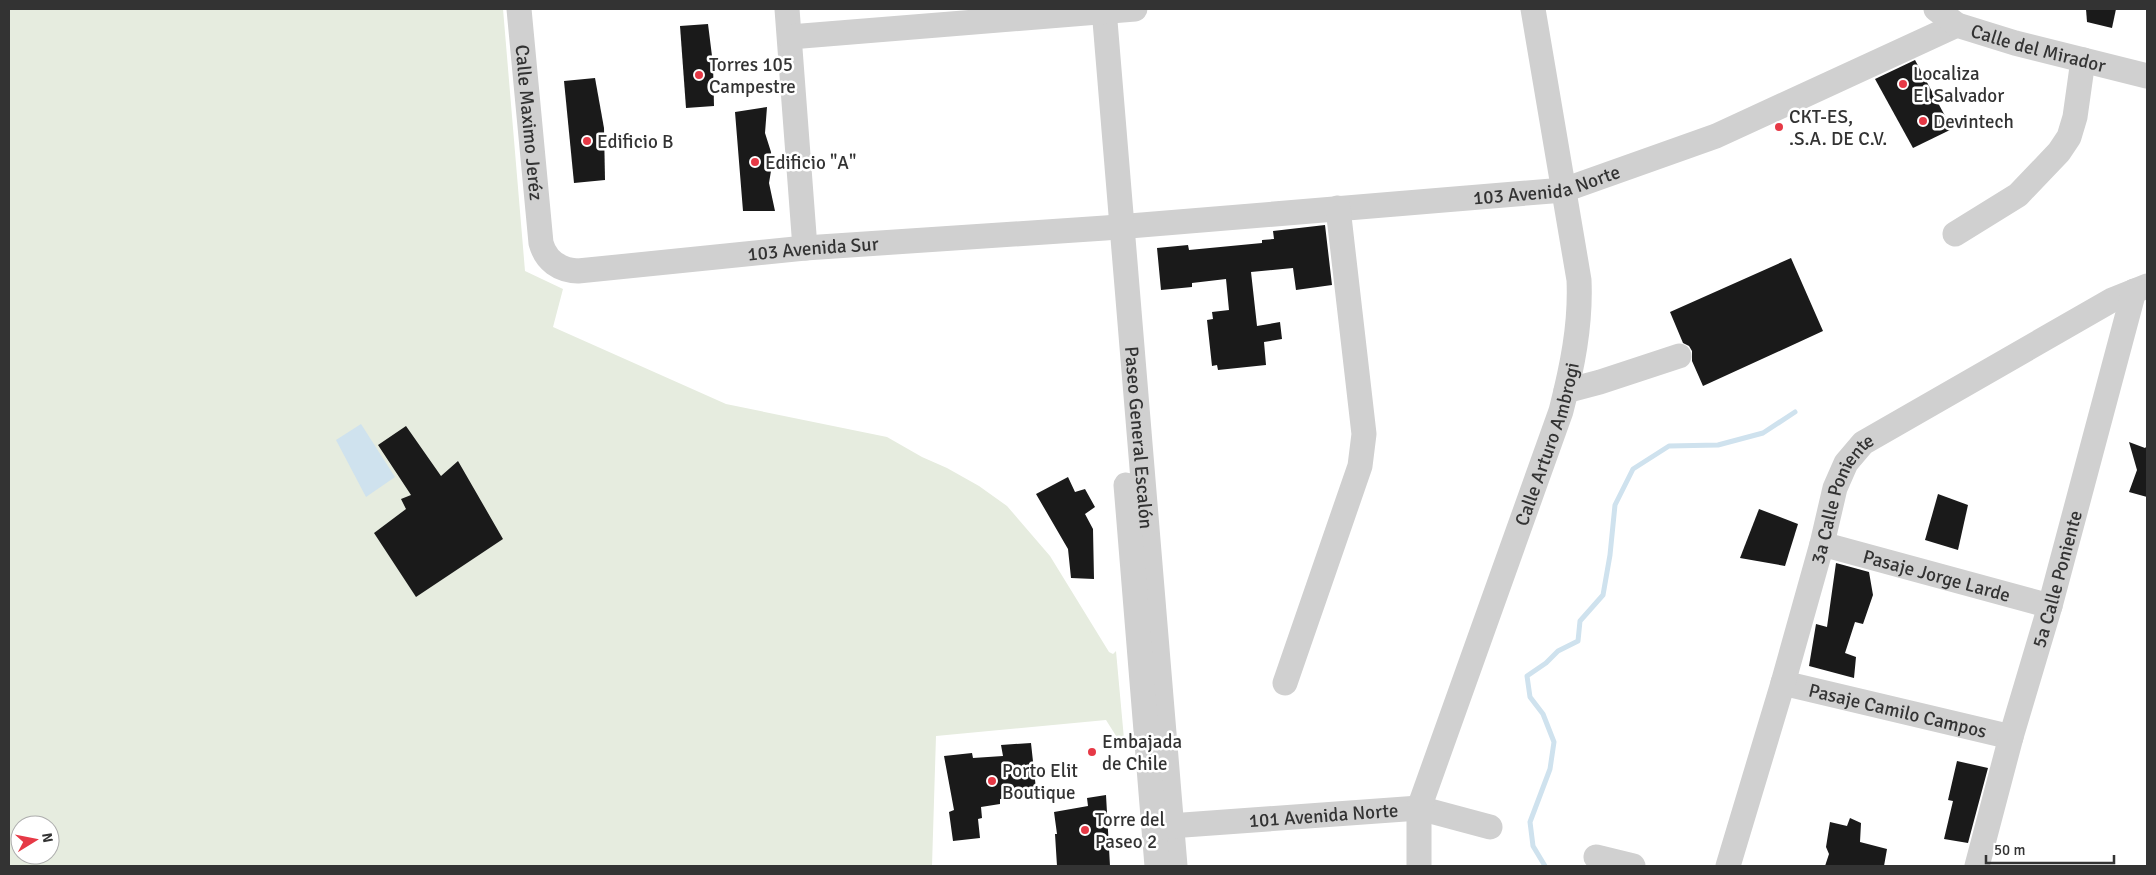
<svg xmlns="http://www.w3.org/2000/svg" width="2156" height="875" viewBox="0 0 2156 875" font-family="Signika,sans-serif">
	<style>
		.green { fill: #e6ecdf; fill-rule: evenodd }
		.water { fill: #cfe2ee }
		.lines { fill: none; stroke-linecap: round; stroke-linejoin: round }
		.stream { stroke: #cfe2ee; stroke-width: 5 }
		.building { fill: #1a1a1a }
		.minor { stroke: #d0d0d0; stroke-width: 25 }
		.poi-dot { fill: #e63946; stroke: #fff; stroke-width: 2 }
		.labels { text-anchor: middle; stroke-width: 5; stroke-linejoin: round; paint-order: stroke }
		.street-label { font-size: 19px; fill: #333; stroke: #fff }
		.poi-label { font-size: 19px; fill: #333; stroke: #fff; text-anchor: start }
	</style>
	<rect width="100%" height="100%" fill="#fff"/>
	<path class="green" d="M 9,9 L 503,9 L 525,271 L 563,289 L 553,327 L 726,404 L 887,437 L 922,457 L 947,468 L 979,486 L 1007,506 L 1050,556 L 1109,652 L 1113,654 L 1116,651 L 1125,750 L 1106,720 L 936,736 L 932,866 L 9,866 ZM 20,825 L 50,825 L 50,855 L 20,855 Z"/>
	<path class="water" d="M 361,424 L 395,477 L 366,497 L 336,440 Z"/>
	<g class="lines">
		<path class="stream" d="M 1545,866 L 1533,846 L 1530,822 L 1550,769 L 1554,742 L 1543,714 L 1530,697 L 1527,676 L 1546,663 L 1558,651 L 1578,641 L 1580,621 L 1603,595 L 1610,555 L 1615,505 L 1633,469 L 1669,446 L 1718,445 L 1763,433 L 1795,412"/>
	</g>
	<g class="building">
		<path d="M 2086,9 L 2116,9 L 2112,28 L 2087,22 Z"/>
		<path d="M 708,24 L 713,64 L 714,106 L 686,108 L 680,26 Z"/>
		<path d="M 1915,60 L 1952,129 L 1913,148 L 1875,79 Z"/>
		<path d="M 595,78 L 604,128 L 605,180 L 574,183 L 564,81 Z"/>
		<path d="M 767,107 L 765,133 L 771,152 L 772,165 L 769,183 L 775,211 L 743,211 L 735,112 Z"/>
		<path d="M 1325,225 L 1332,285 L 1296,290 L 1293,268 L 1251,272 L 1257,326 L 1280,322 L 1282,339 L 1264,342 L 1266,365 L 1218,370 L 1217,365 L 1212,366 L 1207,320 L 1213,319 L 1212,312 L 1229,310 L 1226,279 L 1192,283 L 1192,287 L 1161,290 L 1157,248 L 1188,245 L 1189,250 L 1262,243 L 1262,240 L 1274,239 L 1273,231 Z"/>
		<path d="M 1791,258 L 1823,331 L 1703,386 L 1692,361 L 1692,351 L 1689,346 L 1683,343 L 1670,312 Z"/>
		<path d="M 406,426 L 441,476 L 458,461 L 503,539 L 416,597 L 374,533 L 406,509 L 401,499 L 411,495 L 378,445 Z"/>
		<path d="M 2129,442 L 2145,448 L 2147,446 L 2147,497 L 2129,492 L 2137,470 Z"/>
		<path d="M 1068,477 L 1075,492 L 1085,489 L 1095,507 L 1085,514 L 1093,529 L 1094,579 L 1071,578 L 1068,549 L 1036,494 Z"/>
		<path d="M 1938,494 L 1968,505 L 1958,550 L 1925,540 Z"/>
		<path d="M 1759,509 L 1798,524 L 1785,566 L 1740,558 Z"/>
		<path d="M 1836,563 L 1869,572 L 1873,595 L 1863,624 L 1855,622 L 1845,653 L 1856,657 L 1854,678 L 1809,666 L 1816,624 L 1827,627 Z"/>
		<path d="M 1031,743 L 1037,798 L 1000,799 L 1000,804 L 981,807 L 982,818 L 978,819 L 980,838 L 953,841 L 949,812 L 954,810 L 944,756 L 972,753 L 973,758 L 1003,756 L 1001,745 Z"/>
		<path d="M 1957,761 L 1988,768 L 1968,843 L 1944,839 L 1953,801 L 1948,800 Z"/>
		<path d="M 1106,795 L 1110,866 L 1057,866 L 1055,834 L 1057,834 L 1054,812 L 1088,806 L 1087,798 Z"/>
		<path d="M 1850,818 L 1861,823 L 1860,842 L 1887,849 L 1884,866 L 1825,866 L 1829,854 L 1826,847 L 1830,822 L 1847,826 Z"/>
	</g>
	<g class="lines">
		<g class="minor">
			<path id="s1" d="M 519,9 L 541,243 C 546,261 559,270 578,271 L 805,248 L 1105,228 L 1564,190 L 1716,136 L 1957,25"/>
			<path d="M 787,9 L 805,248"/>
			<path id="s2" d="M 1104,9 L 1175,866"/>
			<path id="s3" d="M 1936,9 L 1957,25 L 2015,43 L 2147,76"/>
			<path d="M 790,37 L 1135,9"/>
			<path d="M 1955,234 L 2018,195 L 2059,152 L 2069,137 L 2075,117 L 2083,60"/>
			<path d="M 1566,391 L 1600,382 L 1679,356"/>
			<path d="M 1126,485 L 1157,866"/>
			<path id="s4" d="M 1822,544 L 2050,606"/>
			<path d="M 1285,683 L 1360,466 L 1364,434 L 1338,208"/>
			<path id="s5" d="M 1783,683 L 2011,737"/>
			<path id="s6" d="M 1156,827 L 1419,808 L 1490,827"/>
			<path d="M 1596,857 L 1633,866"/>
			<path id="s7" d="M 1419,866 L 1419,808 L 1561,411 C 1572,368 1581,325 1579,280 L 1533,9"/>
			<path id="s8" d="M 1728,866 L 1783,683 L 1822,544 L 1835,488 L 1846,463 L 1863,443 L 2112,300 L 2147,286"/>
			<path id="s9" d="M 1977,866 L 2011,737 L 2050,606 L 2134,291"/>
		</g>
	</g>
	<g class="poi-dot">
		<circle cx="699" cy="75" r="5"/>
		<circle cx="1903" cy="84" r="5"/>
		<circle cx="1923" cy="121" r="5"/>
		<circle cx="1779" cy="127" r="5"/>
		<circle cx="587" cy="141" r="5"/>
		<circle cx="755" cy="162" r="5"/>
		<circle cx="1092" cy="752" r="5"/>
		<circle cx="992" cy="781" r="5"/>
		<circle cx="1085" cy="830" r="5"/>
	</g>
	<g class="labels">
		<g class="street-label">
			<text dy="7" stroke="none"><textPath href="#s3" startOffset="111">Calle del Mirador</textPath></text>
			<text dy="7" stroke="none"><textPath href="#s1" startOffset="114">Calle Maximo Jeréz</textPath></text>
			<text dy="7" stroke="none"><textPath href="#s1" startOffset="1258">103 Avenida Norte</textPath></text>
			<text dy="7" stroke="none"><textPath href="#s1" startOffset="521">103 Avenida Sur</textPath></text>
			<text dy="7" stroke="none"><textPath href="#s2" startOffset="430">Paseo General Escalón</textPath></text>
			<text dy="7" stroke="none"><textPath href="#s7" startOffset="444">Calle Arturo Ambrogi</textPath></text>
			<text dy="7" stroke="none"><textPath href="#s8" startOffset="386">3a Calle Poniente</textPath></text>
			<text dy="7" stroke="none"><textPath href="#s4" startOffset="119">Pasaje Jorge Larde</textPath></text>
			<text dy="7" stroke="none"><textPath href="#s9" startOffset="298">5a Calle Poniente</textPath></text>
			<text dy="7" stroke="none"><textPath href="#s5" startOffset="118">Pasaje Camilo Campos</textPath></text>
			<text dy="7" stroke="none"><textPath href="#s6" startOffset="168">101 Avenida Norte</textPath></text>
		</g>
		<g class="poi-label">
			<text x="709" y="71">Torres 105<tspan x="709" dy="22">Campestre</tspan></text>
			<text x="1913" y="80">Localiza<tspan x="1913" dy="22">El Salvador</tspan></text>
			<text x="1789" y="123">CKT-ES,<tspan x="1789" dy="22">.S.A. DE C.V.</tspan></text>
			<text x="1933" y="128">Devintech</text>
			<text x="597" y="148">Edificio B</text>
			<text x="765" y="169">Edificio "A"</text>
			<text x="1102" y="748">Embajada<tspan x="1102" dy="22">de Chile</tspan></text>
			<text x="1002" y="777">Porto Elit<tspan x="1002" dy="22">Boutique</tspan></text>
			<text x="1095" y="826">Torre del<tspan x="1095" dy="22">Paseo 2</tspan></text>
		</g>
	</g>
	<rect width="2156" height="875" fill="none" stroke="#333333" stroke-width="20"/>
	<g transform="translate(35 840) rotate(80)"><circle r="24" fill="#ffffff" stroke="#adadad"/>
	<path d="M0-4L9 19L0 12L-9 19Z" fill="#e63946"/>
	<text y="-8" font-size="14" font-weight="bold" text-anchor="middle" fill="#333333">N</text>
	</g>
	<path d="M1986 855v8h128v-8" fill="none" stroke="#333333" stroke-width="2.5"/>
	<text x="1994" y="855" font-size="15" fill="#333333" stroke="#ffffff" stroke-width="4" paint-order="stroke">50 m</text>
</svg>
